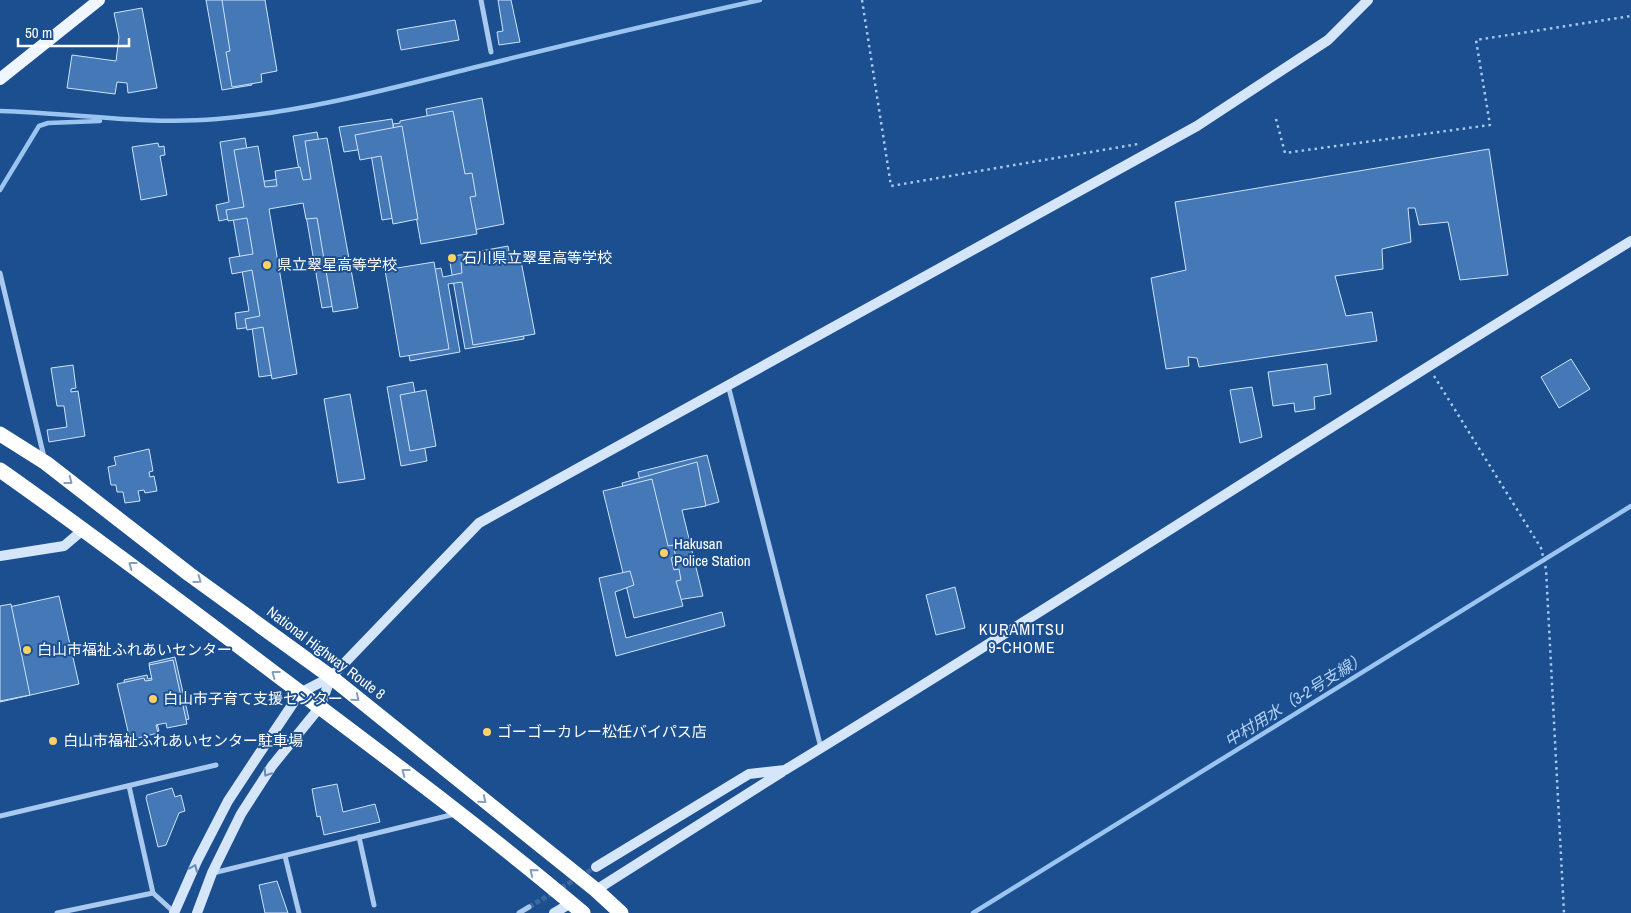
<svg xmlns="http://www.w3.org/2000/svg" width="1631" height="913" viewBox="0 0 1631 913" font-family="'Archivo Narrow','Noto Sans JP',sans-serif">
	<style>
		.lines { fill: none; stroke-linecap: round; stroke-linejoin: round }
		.stream { stroke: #9cc4f0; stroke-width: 4.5 }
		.building { fill: #4478b7; stroke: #cfe3fa }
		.street-tunnel { stroke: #3d69a0; stroke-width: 5; stroke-dasharray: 5 2.5; stroke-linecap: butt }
		.path { stroke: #a9c9ee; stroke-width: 2.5; stroke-dasharray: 2.5 4; stroke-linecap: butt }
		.street { stroke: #a9c9ee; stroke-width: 5 }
		.secondary { stroke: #d6e6fa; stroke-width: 10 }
		.primary { stroke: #f0f6ff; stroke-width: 12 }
		.highway { stroke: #fff; stroke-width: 15 }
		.oneway { stroke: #829ec1 }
		.oneway2 { stroke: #668bba }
		.poi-dot { fill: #ffd166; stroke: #1b4f8f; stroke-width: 2 }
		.labels { text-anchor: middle; stroke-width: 4; stroke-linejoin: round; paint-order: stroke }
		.poi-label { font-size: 15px; fill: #fff; stroke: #1b4f8f; text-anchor: start }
		.street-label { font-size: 15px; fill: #fff; stroke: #1b4f8f }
		.neighbourhood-label { font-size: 16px; letter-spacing: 1px; fill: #fff; stroke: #1b4f8f }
		.water-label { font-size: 16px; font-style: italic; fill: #b5d3f5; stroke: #1b4f8f }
	</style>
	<rect width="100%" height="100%" fill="#1b4f8f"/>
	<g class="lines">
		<g class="stream">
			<path d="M 0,111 C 73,113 144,125 217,119 C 304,112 389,89 472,68 C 568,44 664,21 760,0"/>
			<path d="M 0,190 L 39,126 L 48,123 L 100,121"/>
			<path d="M 973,913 L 1631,506"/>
		</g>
	</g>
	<g class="building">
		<path d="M 206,0 L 237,0 L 252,85 L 222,90 Z"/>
		<path d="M 222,0 L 265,0 L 277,71 L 261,74 L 262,82 L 232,87 L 226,52 L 230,51 Z"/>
		<path d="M 498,0 L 511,0 L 520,42 L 499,45 L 497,32 L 503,31 Z"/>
		<path d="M 142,8 L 157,88 L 128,93 L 127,83 L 117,82 L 115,94 L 67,88 L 72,55 L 116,61 L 119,37 L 114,13 Z"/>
		<path d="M 455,20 L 459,40 L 401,50 L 397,30 Z"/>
		<path d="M 482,98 L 504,224 L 448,235 L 426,109 Z"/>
		<path d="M 453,111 L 465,174 L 472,173 L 476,196 L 470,197 L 477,234 L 421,244 L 403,143 L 396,145 L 393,124 L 400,123 L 400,121 Z"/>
		<path d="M 392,119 L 407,216 L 382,220 L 370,148 L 344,152 L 339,127 Z"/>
		<path d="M 402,126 L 418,219 L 393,224 L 381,156 L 360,160 L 355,135 Z"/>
		<path d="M 317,132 L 349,304 L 322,308 L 303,198 L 262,205 L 259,182 L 300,176 L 293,136 Z"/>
		<path d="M 245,138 L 287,373 L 259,377 L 252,327 L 237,329 L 235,313 L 249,311 L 233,218 L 219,221 L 216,205 L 229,202 L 220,142 Z"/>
		<path d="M 327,138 L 358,308 L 333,312 L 317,218 L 306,219 L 303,203 L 269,209 L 297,374 L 272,379 L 263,327 L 247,330 L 245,319 L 260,316 L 252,270 L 232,274 L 229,258 L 253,254 L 247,218 L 228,221 L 226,210 L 244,207 L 234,150 L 258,146 L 265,187 L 277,186 L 275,171 L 300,167 L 303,180 L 311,179 L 305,141 Z"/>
		<path d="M 158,143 L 159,147 L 164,146 L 165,155 L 160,156 L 167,195 L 141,200 L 132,147 Z"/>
		<path d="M 1489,149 L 1508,275 L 1460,280 L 1448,222 L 1419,225 L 1415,208 L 1408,208 L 1411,242 L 1382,249 L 1383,269 L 1335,276 L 1346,316 L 1372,312 L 1377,341 L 1199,367 L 1197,358 L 1188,357 L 1189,366 L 1166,369 L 1151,278 L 1186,270 L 1175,202 Z"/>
		<path d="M 508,246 L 524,339 L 465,349 L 449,257 Z"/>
		<path d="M 517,252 L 518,261 L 521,261 L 535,334 L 473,345 L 462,282 L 448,284 L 460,352 L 410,361 L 395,277 L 441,268 L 443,277 L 462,273 L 461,262 Z"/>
		<path d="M 434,262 L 449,349 L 400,357 L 385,270 Z"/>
		<path d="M 1571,359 L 1590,389 L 1559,408 L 1541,377 Z"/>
		<path d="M 1327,364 L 1331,394 L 1314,397 L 1315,409 L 1295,412 L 1294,403 L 1273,406 L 1268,372 Z"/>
		<path d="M 73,365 L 76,388 L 71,389 L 71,392 L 78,391 L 85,436 L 49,442 L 47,430 L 67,427 L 64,406 L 57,406 L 51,368 Z"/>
		<path d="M 413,382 L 427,461 L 401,466 L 387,387 Z"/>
		<path d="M 1252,387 L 1262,437 L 1240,443 L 1230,390 Z"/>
		<path d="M 426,390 L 436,446 L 410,451 L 400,395 Z"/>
		<path d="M 350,394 L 365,479 L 338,483 L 324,399 Z"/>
		<path d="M 149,449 L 153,471 L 149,472 L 150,477 L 154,476 L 157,491 L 145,493 L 144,490 L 138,491 L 140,501 L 125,503 L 123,492 L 117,492 L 116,485 L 111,485 L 108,467 L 116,465 L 114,457 Z"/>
		<path d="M 707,455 L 719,502 L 701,507 L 692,473 L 641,486 L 638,472 Z"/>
		<path d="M 697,462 L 706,506 L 682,510 L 703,596 L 645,605 L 622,483 Z"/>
		<path d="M 652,479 L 668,546 L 673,545 L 676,557 L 671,558 L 674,570 L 679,569 L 681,580 L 676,581 L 683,606 L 634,618 L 603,491 Z"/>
		<path d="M 630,571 L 634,585 L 615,592 L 626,638 L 722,612 L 725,626 L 616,656 L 599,578 Z"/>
		<path d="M 955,587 L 965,628 L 936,635 L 926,595 Z"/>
		<path d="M 59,596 L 79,684 L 0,702 L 0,609 Z"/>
		<path d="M 11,604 L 30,695 L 0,701 L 0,606 Z"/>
		<path d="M 175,657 L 189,719 L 168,724 L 167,720 L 157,723 L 159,731 L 137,736 L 124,680 L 147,675 L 148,679 L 152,678 L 149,663 Z"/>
		<path d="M 173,660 L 187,724 L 167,728 L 166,723 L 156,725 L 158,733 L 130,740 L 117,684 L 144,678 L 145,681 L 152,680 L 149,665 Z"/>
		<path d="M 337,784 L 343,812 L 375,804 L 380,822 L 324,835 L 320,816 L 317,817 L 312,789 Z"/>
		<path d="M 172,788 L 175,797 L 181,795 L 185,811 L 179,813 L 166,845 L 158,847 L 146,798 L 147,795 Z"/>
		<path d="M 277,881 L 288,913 L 265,913 L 259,885 Z"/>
	</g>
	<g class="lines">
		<path class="street-tunnel" d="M 529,907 L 596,867"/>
		<g class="path">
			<path d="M 862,0 L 891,186 L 1138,144"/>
			<path d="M 1276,119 L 1285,153 L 1490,125 L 1476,40 L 1631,16"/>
			<path d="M 1434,376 L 1541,548 L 1546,569 L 1564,913"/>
		</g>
		<g class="street">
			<path d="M 481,0 L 491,52"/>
			<path d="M 0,273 L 44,457"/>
			<path d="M 728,385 L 821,748"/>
			<path d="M 129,786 L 153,893 L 174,912"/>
			<path d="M 0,816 L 216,765"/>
			<path d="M 359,837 L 374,905"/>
			<path d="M 285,856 L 299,913"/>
			<path d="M 213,873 L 455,814"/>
			<path d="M 57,913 L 153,893"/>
			<path d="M 519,913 L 529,907"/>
		</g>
		<g class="secondary">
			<path d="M 0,556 L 64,546 L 84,529"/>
			<path d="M 596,867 L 749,774 L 785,770 C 1069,597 1347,414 1631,241"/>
			<path d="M 596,890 L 782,772"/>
			<path d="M 174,913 L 197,861 L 228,801 L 255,760 L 300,693 L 331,677 L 479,523 L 1197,126 L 1328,40 L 1368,0"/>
			<path d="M 197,913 L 212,873 L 241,814 L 272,766 L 320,707 L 331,677"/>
			<path d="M 554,913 L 571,903"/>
		</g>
		<path class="primary" d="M 0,79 L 99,0"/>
		<g class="highway">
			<path d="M 0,434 L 46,463 L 189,574 L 331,677 L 596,890 L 621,913"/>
			<path d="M 0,470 C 97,538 191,610 285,681 C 386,757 487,832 583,913"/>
		</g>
	</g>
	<defs><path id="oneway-chevron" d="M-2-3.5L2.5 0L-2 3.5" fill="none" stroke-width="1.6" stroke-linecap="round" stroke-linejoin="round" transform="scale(1.25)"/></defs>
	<g class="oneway">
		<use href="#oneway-chevron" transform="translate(69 481) rotate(37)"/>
		<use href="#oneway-chevron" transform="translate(132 565) rotate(-143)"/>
		<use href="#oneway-chevron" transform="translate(198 580) rotate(36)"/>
		<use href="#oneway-chevron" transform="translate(275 674) rotate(-143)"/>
		<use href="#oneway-chevron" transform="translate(356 698) rotate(39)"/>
		<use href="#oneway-chevron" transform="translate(405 772) rotate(-143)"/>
		<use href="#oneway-chevron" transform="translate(483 800) rotate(39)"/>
		<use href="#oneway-chevron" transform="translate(533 872) rotate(-141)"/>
	</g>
	<g class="oneway2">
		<use href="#oneway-chevron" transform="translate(267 773) rotate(123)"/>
		<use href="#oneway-chevron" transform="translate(194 868) rotate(-67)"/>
	</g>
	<g class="poi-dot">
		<circle cx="452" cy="258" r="5"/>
		<circle cx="267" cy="265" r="5"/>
		<circle cx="664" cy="553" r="5"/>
		<circle cx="27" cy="650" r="5"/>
		<circle cx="153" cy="699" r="5"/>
		<circle cx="487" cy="732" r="5"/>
		<circle cx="53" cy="741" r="5"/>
	</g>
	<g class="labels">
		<g class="poi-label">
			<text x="462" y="263">石川県立翠星高等学校</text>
			<text x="277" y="270">県立翠星高等学校</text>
			<text x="674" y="549">Hakusan<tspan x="674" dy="17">Police Station</tspan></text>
			<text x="37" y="655">白山市福祉ふれあいセンター</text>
			<text x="163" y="704">白山市子育て支援センター</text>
			<text x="497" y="737">ゴーゴーカレー松任バイパス店</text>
			<text x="63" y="746">白山市福祉ふれあいセンター駐車場</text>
		</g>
		<g class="street-label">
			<text transform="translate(326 653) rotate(37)" y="5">National Highway Route 8</text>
		</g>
		<g class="neighbourhood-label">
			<text x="1022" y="635">KURAMITSU<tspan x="1022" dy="18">9-CHOME</tspan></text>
		</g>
		<g class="water-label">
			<text transform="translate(1295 699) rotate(-32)" y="6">中村用水（3-2号支線）</text>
		</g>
	</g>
	<path d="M18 38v8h111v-8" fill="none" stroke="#ffffff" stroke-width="2.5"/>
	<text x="25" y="38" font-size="15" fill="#ffffff" stroke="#1b4f8f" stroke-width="4" paint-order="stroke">50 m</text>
</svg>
